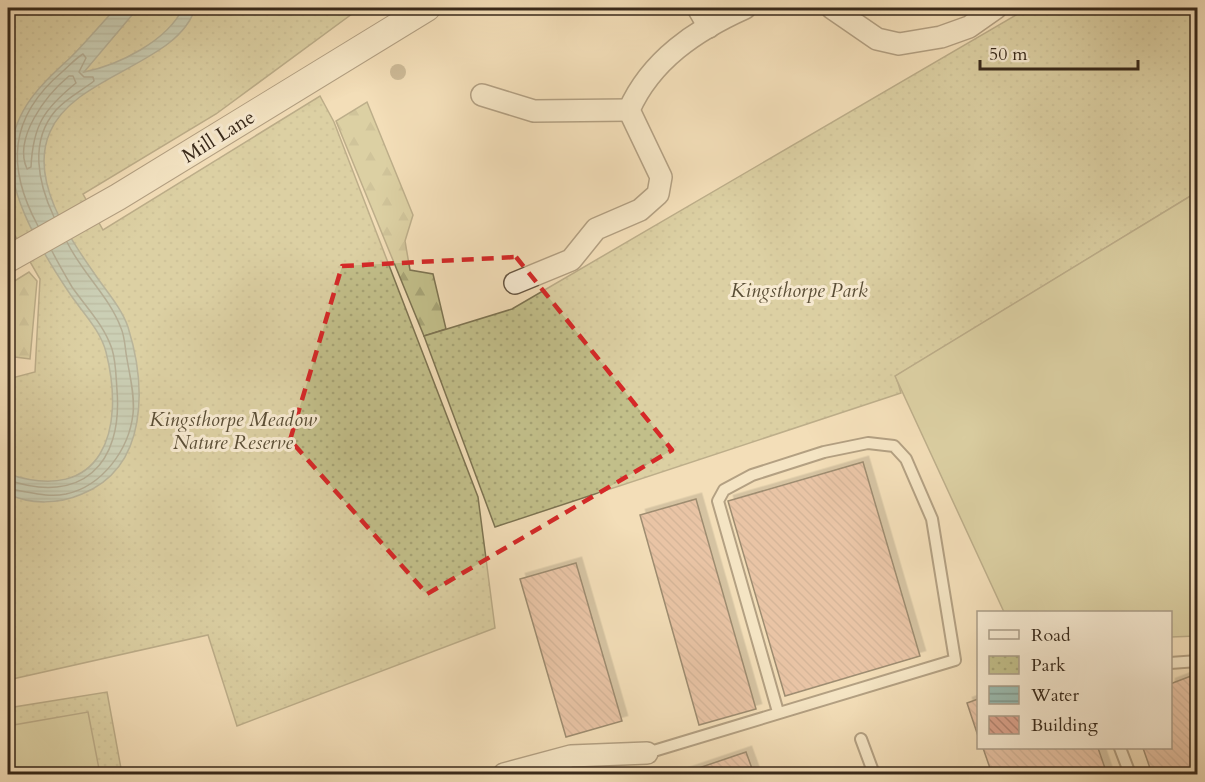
<svg xmlns="http://www.w3.org/2000/svg" width="1205" height="782" viewBox="0 0 1205 782" font-family="Cardo,serif">
	<style>
		.forest { fill: url(#forest-firs); stroke: #7d7452; stroke-width: 1.5 }
		.park { fill: url(#park-dots); stroke: #7d7452; stroke-width: 1.5 }
		.garden { fill: #c2bf8a; stroke: #7d7452; stroke-width: 1.5 }
		.water { fill: url(#water-rules); stroke: #738175; stroke-width: 1.5 }
		.lines { fill: none; stroke-linecap: round; stroke-linejoin: round }
		.shore { stroke: #6a7266; stroke-width: 1.5 }
		.building { fill: url(#building-back-hatch); stroke: #38291a; stroke-width: 1.5; filter: url(#shadow) }
		.service-casing { stroke: #675642; stroke-width: 14 }
		.minor-casing { stroke: #675642; stroke-width: 24 }
		.tertiary-casing { stroke: #675642; stroke-width: 28 }
		.service { stroke: #f7ead1; stroke-width: 10 }
		.minor { stroke: #f7ead1; stroke-width: 21 }
		.tertiary { stroke: #f7ead1; stroke-width: 26 }
		.tree { fill: #9f8f70 }
		.marked { fill: none; stroke: #d62828; stroke-width: 4.5; stroke-dasharray: 12 8; stroke-linejoin: round }
		.labels { text-anchor: middle; stroke-width: 6; stroke-linejoin: round; paint-order: stroke }
		.street-label { font-size: 20px; fill: #38291a; stroke: #f7ead1 }
		.park-label { font-size: 20px; font-style: italic; fill: #5a4e36; stroke: #f7ead1 }
	</style>
	<defs>
		<pattern id="forest-firs" width="22" height="20" patternUnits="userSpaceOnUse" patternTransform="scale(1.5)"><rect width="22" height="20" fill="#c2bf8a"/><path d="M5 1l3.5 6h-7zM16 11l3.5 6h-7z" fill="#a7a476"/></pattern>
		<pattern id="park-dots" width="8" height="8" patternUnits="userSpaceOnUse" patternTransform="scale(1.5)"><rect width="8" height="8" fill="#c2bf8a"/><path d="M2 2h.1M6 6h.1" fill="none" stroke="#a7a476" stroke-width="1.8" stroke-linecap="round"/></pattern>
		<pattern id="water-rules" width="6" height="5" patternUnits="userSpaceOnUse" patternTransform="scale(1.5)"><rect width="6" height="5" fill="#9bbcb1"/><path d="M0 2.5h6" fill="none" stroke="#7f998f"/></pattern>
		<pattern id="building-back-hatch" width="6" height="6" patternUnits="userSpaceOnUse" patternTransform="scale(1.5)"><rect width="6" height="6" fill="#dda48e"/><path d="M-1 5l2 2M0 0l6 6M5-1l2 2" fill="none" stroke="#b48673"/></pattern>
		<filter id="shadow"><feDropShadow dx="5.5" dy="-5.5" stdDeviation="0" flood-color="#0004"/></filter>
	</defs>
	<rect width="100%" height="100%" fill="#f3deb8"/>
	<filter id="stains"><feTurbulence type="fractalNoise" baseFrequency=".00333" numOctaves="4"/><feColorMatrix values="0 0 0 0 .2 0 0 0 0 .09 0 0 0 0 .02 0 0 0 .5 -.17"/></filter>
	<radialGradient id="worn" r=".72"><stop offset=".6" stop-color="#630" stop-opacity="0"/><stop offset="1" stop-color="#630" stop-opacity=".3"/></radialGradient>
	<g class="forest">
		<path d="M 367,102 L 413,215 L 405,241 L 410,270 L 433,274 L 446,329 L 424,336 L 336,121 Z"/>
		<path d="M 29,272 L 37,281 L 30,359 L 15,357 L 8,334 L 8,285 Z"/>
	</g>
	<g class="park">
		<path d="M 8,8 L 360,8 L 216,114 L 83,194 L 103,230 L 320,96 L 334,122 L 478,497 L 495,628 L 237,726 L 208,635 L 8,680 L 8,379 L 35,372 L 40,279 L 14,234 L 8,236 Z"/>
		<path d="M 1028,8 L 1197,8 L 1197,192 L 896,376 L 901,393 L 495,527 L 424,336 L 512,309 Z"/>
		<path d="M 107,692 L 122,774 L 8,774 L 8,708 Z"/>
	</g>
	<g class="garden">
		<path d="M 1197,192 L 1197,636 L 1171,637 L 1170,612 L 1004,612 L 895,376 Z"/>
		<path d="M 88,712 L 100,774 L 8,774 L 8,726 Z"/>
	</g>
	<path class="water" d="M 116,8 L 138,8 L 84,72 C 119,65 167,41 183,8 L 195,8 C 179,64 74,75 50,132 C 29,179 68,236 94,273 C 106,291 121,307 128,327 C 146,385 149,467 82,494 C 59,504 31,505 8,494 L 8,474 C 102,505 126,431 106,352 C 100,329 81,311 68,291 C 44,255 7,195 11,150 C 15,109 41,84 70,58 C 86,42 101,24 116,8 Z"/>
	<g class="lines">
		<g class="shore">
			<path d="M 69,76 L 73,76 L 76,83 C 44,109 33,125 31,167 L 27,169 C 13,138 46,95 69,76 Z"/>
			<path d="M 38,226 C 6,167 9,117 62,72 C 69,66 76,58 83,54 L 86,58 L 79,72 L 84,77 L 93,77 L 94,81 C 81,91 67,98 56,110 C 29,141 38,183 54,217"/>
			<path d="M 8,480 C 81,505 123,465 117,390 C 116,377 116,362 112,349 C 104,325 86,307 72,287 C 65,275 58,263 52,251"/>
			<path d="M 8,489 C 28,491 45,498 66,494 C 103,486 129,449 133,414 C 135,396 130,377 127,359 C 125,349 125,337 121,328 C 109,296 82,273 67,242"/>
		</g>
	</g>
	<g class="building">
		<path d="M 863,462 L 920,656 L 785,696 L 728,501 Z"/>
		<path d="M 696,499 L 756,709 L 699,725 L 640,515 Z"/>
		<path d="M 576,563 L 622,721 L 566,737 L 520,579 Z"/>
		<path d="M 1191,676 L 1198,694 L 1198,774 L 1152,774 L 1143,748 L 1170,748 L 1170,684 Z"/>
		<path d="M 978,699 L 978,736 L 967,703 Z"/>
		<path d="M 983,748 L 1098,748 L 1107,774 L 992,774 Z"/>
		<path d="M 746,752 L 754,774 L 681,774 Z"/>
	</g>
	<g class="lines">
		<g class="service-casing">
			<g id="service">
				<path d="M 1170,663 L 1198,661"/>
				<path d="M 861,739 L 874,774"/>
				<path d="M 1120,748 L 1130,774"/>
				<path d="M 647,753 L 955,660 L 932,519 L 906,459 L 894,446 L 868,443 L 824,452 L 752,475 L 724,490 L 718,501 L 778,712"/>
			</g>
		</g>
		<g class="minor-casing">
			<g id="minor">
				<path d="M 698,8 L 709,27"/>
				<path d="M 832,8 L 877,39 L 899,44 L 941,37 L 969,27 L 996,8"/>
				<path d="M 482,95 L 534,111 L 629,110"/>
				<path d="M 515,283 L 571,260 L 596,229 L 640,210 L 658,194 L 661,177 L 629,110 C 651,60 696,30 745,8"/>
				<path d="M 504,774 L 571,756 L 647,753"/>
			</g>
		</g>
		<g class="tertiary-casing">
			<path id="tertiary" d="M 8,259 L 118,197 L 427,8"/>
		</g>
		<use href="#service" class="service"/>
		<use href="#minor" class="minor"/>
		<use href="#tertiary" class="tertiary"/>
	</g>
	<circle class="tree" cx="398" cy="72" r="8"/>
	<path d="M0 0H1205V782H0ZM 516,257 L 672,450 L 427,594 L 290,440 L 342,266 Z" fill="#f3deb8" fill-opacity=".55" fill-rule="evenodd"/>
	<path class="marked" d="M 516,257 L 672,450 L 427,594 L 290,440 L 342,266 Z"/>
	<g class="labels">
		<g class="street-label">
			<text transform="translate(218 136) rotate(-32)" y="7">Mill Lane</text>
		</g>
		<g class="park-label">
			<text x="799" y="297">Kingsthorpe Park</text>
			<text x="233" y="426">Kingsthorpe Meadow<tspan x="233" dy="23">Nature Reserve</tspan></text>
		</g>
	</g>
	<rect width="1205" height="782" fill="none" stroke="#f3deb8" stroke-width="30"/>
	<rect x="9" y="9" width="1187" height="764" fill="none" stroke="#38291a" stroke-width="3"/>
	<rect x="15" y="15" width="1175" height="752" fill="none" stroke="#38291a" stroke-width="1.5"/>
	<rect x="977" y="611" width="195" height="138" fill="#f7ead1" stroke="#ab9d88" stroke-width="1.5"/>
	<rect x="989" y="630" width="30" height="9" fill="#f7ead1" stroke="#ab9d88" stroke-width="1.5"/>
	<text x="1031" y="641" font-size="18" fill="#38291a">Road</text>
	<rect x="989" y="656" width="30" height="18" fill="url(#park-dots)" stroke="#ab9d88" stroke-width="1.5"/>
	<text x="1031" y="671" font-size="18" fill="#38291a">Park</text>
	<rect x="989" y="686" width="30" height="18" fill="url(#water-rules)" stroke="#ab9d88" stroke-width="1.5"/>
	<text x="1031" y="701" font-size="18" fill="#38291a">Water</text>
	<rect x="989" y="716" width="30" height="18" fill="url(#building-back-hatch)" stroke="#ab9d88" stroke-width="1.5"/>
	<text x="1031" y="731" font-size="18" fill="#38291a">Building</text>
	<path d="M980 60v9h158v-9" fill="none" stroke="#38291a" stroke-width="3"/>
	<text x="989" y="60" font-size="18" fill="#38291a" stroke="#f7ead1" stroke-width="4.5" paint-order="stroke">50 m</text>
	<rect width="100%" height="100%" filter="url(#stains)"/>
	<rect width="100%" height="100%" fill="url(#worn)"/>
</svg>
